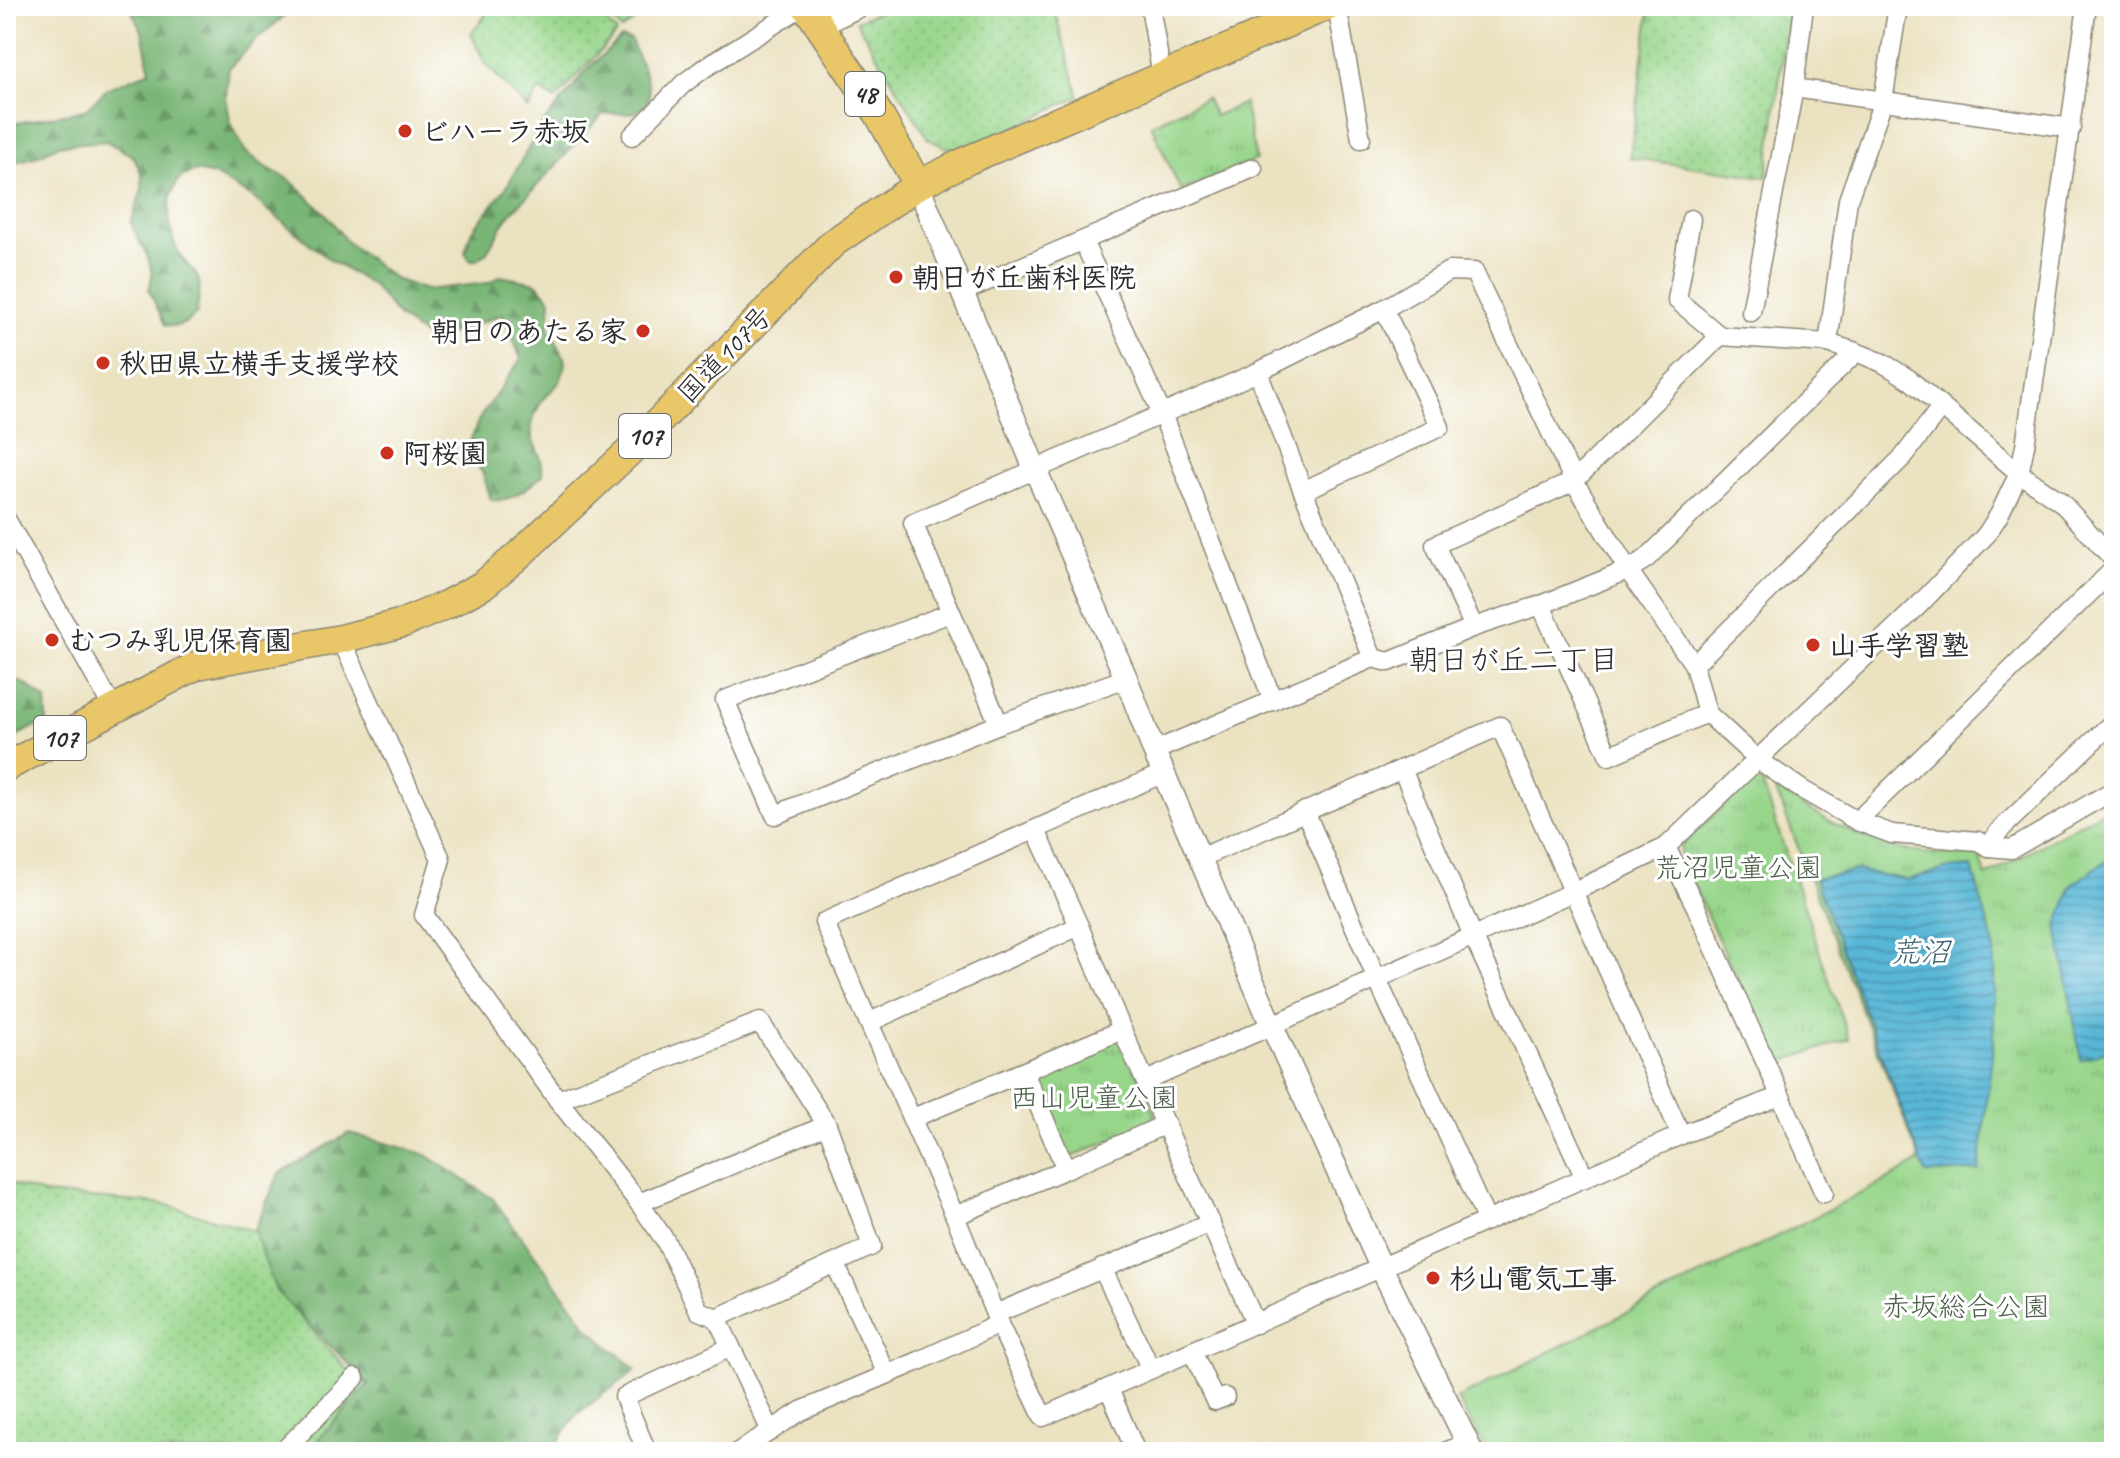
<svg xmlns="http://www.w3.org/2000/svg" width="2120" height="1458" viewBox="0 0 2120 1458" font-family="Caveat,'Klee One',sans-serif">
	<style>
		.grass { fill: url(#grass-dots); stroke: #61805a; stroke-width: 2 }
		.forest { fill: url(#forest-firs); stroke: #527050; stroke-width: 2 }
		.park { fill: url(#park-tufts); stroke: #61805a; stroke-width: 2 }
		.water { fill: url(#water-rules); stroke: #427181; stroke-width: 2 }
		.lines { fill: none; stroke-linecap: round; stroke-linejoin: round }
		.minor-casing { stroke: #8b8676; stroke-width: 21 }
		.tertiary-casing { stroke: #8b8676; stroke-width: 25 }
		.primary-casing { stroke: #8b8676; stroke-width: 31 }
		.trunk-casing { stroke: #8b8676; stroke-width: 31 }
		.minor { stroke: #fff; stroke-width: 18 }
		.tertiary { stroke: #fff; stroke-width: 22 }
		.primary { stroke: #e9c769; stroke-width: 28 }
		.trunk { stroke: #e9c769; stroke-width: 28 }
		.poi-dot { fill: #c8321e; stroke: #fff; stroke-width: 3 }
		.labels { text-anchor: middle; stroke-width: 6; stroke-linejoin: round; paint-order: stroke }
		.shield { fill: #fff; stroke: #6b6b6b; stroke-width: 2 }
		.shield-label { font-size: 26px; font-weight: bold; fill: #2b2b2b }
		.poi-label { font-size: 28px; font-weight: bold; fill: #2b2b2b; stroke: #fff; text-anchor: start }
		.street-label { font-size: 28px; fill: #2b2b2b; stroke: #fff }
		.park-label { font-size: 28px; fill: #4b5e48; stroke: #fff }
		.neighbourhood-label { font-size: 30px; fill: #2b2b2b; stroke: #fff }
		.water-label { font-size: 30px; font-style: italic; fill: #3d6370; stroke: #fff }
	</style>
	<defs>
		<pattern id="grass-dots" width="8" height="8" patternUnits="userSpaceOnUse" patternTransform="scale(2)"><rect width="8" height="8" fill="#97d58a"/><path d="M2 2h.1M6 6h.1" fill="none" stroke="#82b777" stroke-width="1.8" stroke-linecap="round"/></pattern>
		<pattern id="forest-firs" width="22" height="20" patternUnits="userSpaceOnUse" patternTransform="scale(2)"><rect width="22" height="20" fill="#79b676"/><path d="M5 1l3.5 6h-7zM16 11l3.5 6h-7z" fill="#639461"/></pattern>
		<pattern id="park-tufts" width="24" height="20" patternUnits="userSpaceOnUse" patternTransform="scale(2)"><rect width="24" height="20" fill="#97d58a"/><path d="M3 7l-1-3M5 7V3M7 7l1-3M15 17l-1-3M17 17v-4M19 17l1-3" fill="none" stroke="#82b777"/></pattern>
		<pattern id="water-rules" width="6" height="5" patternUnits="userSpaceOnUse" patternTransform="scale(2)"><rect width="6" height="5" fill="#59b7d7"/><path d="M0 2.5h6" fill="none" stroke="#4a95af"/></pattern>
	</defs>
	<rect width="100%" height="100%" fill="#fff"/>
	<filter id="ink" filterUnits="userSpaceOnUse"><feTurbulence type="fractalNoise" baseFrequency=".0125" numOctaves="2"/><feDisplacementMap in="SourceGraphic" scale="16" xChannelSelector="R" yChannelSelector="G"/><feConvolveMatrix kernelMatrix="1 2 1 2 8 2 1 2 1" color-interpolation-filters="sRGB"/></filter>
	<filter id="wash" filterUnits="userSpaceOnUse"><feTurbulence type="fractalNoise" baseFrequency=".006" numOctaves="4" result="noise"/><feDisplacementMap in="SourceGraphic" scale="32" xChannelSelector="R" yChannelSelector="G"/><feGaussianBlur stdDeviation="1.8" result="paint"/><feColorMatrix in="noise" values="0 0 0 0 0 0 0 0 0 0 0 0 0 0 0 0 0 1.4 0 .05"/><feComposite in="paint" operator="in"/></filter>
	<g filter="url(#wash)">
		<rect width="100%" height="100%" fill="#ebe2c1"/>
		<g class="grass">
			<path d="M 492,6 L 590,6 L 617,33 L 555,100 L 540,89 L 528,109 L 485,63 L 471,34 Z"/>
			<path d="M 598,6 L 655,6 L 622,30 Z"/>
			<path d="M 893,6 L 1061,6 L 1054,10 L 1079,96 L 969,150 L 947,148 L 928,139 L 856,21 Z"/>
			<path d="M 1650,6 L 1789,6 L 1767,177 L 1630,158 Z"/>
			<path d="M 6,1182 L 44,1194 L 163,1204 L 254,1231 L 277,1291 L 355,1378 L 369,1384 L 307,1452 L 6,1452 Z"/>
		</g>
		<g class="forest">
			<path d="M 129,6 L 296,6 L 256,40 L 229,68 L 226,96 L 230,121 L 245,151 L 264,166 L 290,180 L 325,213 L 348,243 L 395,279 L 426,290 L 488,283 L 500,276 L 536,283 L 551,299 L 549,327 L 564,357 L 565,367 L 560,382 L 542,400 L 531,423 L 532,439 L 541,459 L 543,475 C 528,487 511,503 491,500 L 483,474 L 474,460 L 471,439 L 479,419 L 521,359 L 503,314 L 431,341 L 399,317 L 372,285 L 330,260 L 252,197 L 214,175 L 196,171 L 179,178 C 176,184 173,190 171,196 C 166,216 171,246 185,262 C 190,269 198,273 199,282 C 201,291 197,304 197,313 C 187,324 179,328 165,325 L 149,290 C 158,262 140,248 131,223 L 142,189 L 142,175 L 134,157 L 106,141 L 59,145 L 35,157 L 6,164 L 6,125 L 85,110 L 108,88 L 150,71 L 142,31 Z"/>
			<path d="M 621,38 L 631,40 C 638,61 665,101 635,112 C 626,115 613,113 603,114 L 507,218 L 486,253 L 477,260 L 470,260 L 465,252 L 471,232 L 506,188 L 540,127 L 589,68 Z"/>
			<path d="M 6,676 L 27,685 L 46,700 L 47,723 C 36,727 22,730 15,740 C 12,744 10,748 6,751 Z"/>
			<path d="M 349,1133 L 425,1154 L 493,1199 L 590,1330 L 636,1370 L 577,1414 L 551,1452 L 307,1452 L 369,1384 L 276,1291 L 254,1231 L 279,1174 Z"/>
		</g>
		<g class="park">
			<path d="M 1206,98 L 1215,116 L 1244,103 L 1256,160 L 1181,191 L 1151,125 Z"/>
			<path d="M 1759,773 L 1849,1039 L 1777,1063 L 1680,858 L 1681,846 Z"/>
			<path d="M 1775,788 C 1814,813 1854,838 1899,849 C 1925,855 1954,855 1980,855 L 1986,876 L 2114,805 L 2114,1452 L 1488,1452 L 1457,1399 L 1897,1175 L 1920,1160 Z"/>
			<path d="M 1114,1036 L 1124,1040 L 1155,1114 L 1151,1122 L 1072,1157 L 1064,1154 L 1032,1079 L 1035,1071 Z"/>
		</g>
		<g class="water">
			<path d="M 2114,855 L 2114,1048 L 2081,1060 L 2057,925 L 2072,885 Z"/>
			<path d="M 1972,867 L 1994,946 L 1994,1037 L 1979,1170 L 1926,1174 L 1815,879 L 1856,870 L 1908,880 L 1945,869 Z"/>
		</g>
	</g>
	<g filter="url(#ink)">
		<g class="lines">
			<g class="minor-casing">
				<g id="minor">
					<path d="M 1150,6 L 1162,77"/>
					<path d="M 1337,6 L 1361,139"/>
					<path d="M 820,27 L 863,6"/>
					<path d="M 1794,88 L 2071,128"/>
					<path d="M 632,136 L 683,84 L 703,69 L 803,6"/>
					<path d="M 1691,219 L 1677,300 L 1720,336 L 1828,343 L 1856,352 L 1883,363 L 1909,379 L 2019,473 L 2061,502 L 2114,560"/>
					<path d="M 1083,241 L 1162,414 L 1273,701"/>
					<path d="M 962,292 L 1253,168"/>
					<path d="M 1751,312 L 1794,88 L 1804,6"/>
					<path d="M 1828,343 L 1848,200 L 1883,101 L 1898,6"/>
					<path d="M 1258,372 L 1303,491 L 1373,658"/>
					<path d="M 1303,491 L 1440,427 L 1384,309"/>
					<path d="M 6,519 L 114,710"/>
					<path d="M 1541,605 L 1609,756 L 1707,713"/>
					<path d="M 950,613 L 725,700 L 775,815 L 999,724 L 1126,678"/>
					<path d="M 1474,627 L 1435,545 L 1574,481 L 1720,336"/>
					<path d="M 341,639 L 441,859 L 424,915 L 558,1100 L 639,1203 L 665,1240 L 699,1311 L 717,1318 L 771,1431"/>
					<path d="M 1694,665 L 1904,456 L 1941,407"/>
					<path d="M 999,724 L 913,523 L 1258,372 L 1384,309 L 1449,271 L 1474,272 L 1574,481 L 1628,570 L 1694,665 L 1707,713 L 1757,759 L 1801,789 L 1857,821 L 1892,834 L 1978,841 L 1989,847 L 2012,849 L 2114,790"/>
					<path d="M 1154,751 L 1373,658 L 1389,662 L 1474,627 L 1541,605 L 1628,570 L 1646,559 L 1856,352"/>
					<path d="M 1402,769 L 1473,936 L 1585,1178"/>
					<path d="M 1164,773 L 824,922 L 955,1216 L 999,1324 L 1043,1417 L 1681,1135 L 1780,1096"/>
					<path d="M 1305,811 L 1377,979 L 1487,1221"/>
					<path d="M 1857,821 L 2114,569"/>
					<path d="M 1036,830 L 1079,926 L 1122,1030 L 1256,1324"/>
					<path d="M 1666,847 L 1696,907 L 1824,1193"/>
					<path d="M 1989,847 L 1999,831 L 2114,721"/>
					<path d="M 1200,858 L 1500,726 L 1681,1135"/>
					<path d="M 870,1022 L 1079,926"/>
					<path d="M 1024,1072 L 1066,1169"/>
					<path d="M 1146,1081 L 1573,892 L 1666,847 L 1919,605 L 1986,535 L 1999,515 L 2019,473 L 2025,446 L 2087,6"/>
					<path d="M 558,1100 L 760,1022 L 827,1125 L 872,1246 L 717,1318"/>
					<path d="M 913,1118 L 1122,1030"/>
					<path d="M 639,1203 L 827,1125"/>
					<path d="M 955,1216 L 1066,1169 L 1166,1124"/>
					<path d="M 835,1264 L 887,1374"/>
					<path d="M 1102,1268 L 1151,1369"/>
					<path d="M 995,1314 L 1211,1223"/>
					<path d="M 1192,1351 L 1215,1401 L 1225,1397"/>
					<path d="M 1109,1389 L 1136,1452"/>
					<path d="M 282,1452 L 355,1378"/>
					<path d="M 647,1452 L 624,1397 L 731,1347"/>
					<path d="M 738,1452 L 801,1411 L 919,1361 L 999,1324"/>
					<path d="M 1445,1452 L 1467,1443"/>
				</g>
			</g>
			<g class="tertiary-casing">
				<path id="tertiary" d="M 918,185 L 1035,469 L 1126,678 L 1154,751 L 1272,1026 L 1381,1267 L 1472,1452"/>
			</g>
			<g class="primary-casing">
				<path id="primary" d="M 806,6 L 878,113 L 918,185"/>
			</g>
			<g class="trunk-casing">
				<path id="trunk" d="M 6,767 L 197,665 L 341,639 L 403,623 L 446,605 L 483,585 L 521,553 L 631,450 L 833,243 L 918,185 L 968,160 L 1327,6"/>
			</g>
			<use href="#minor" class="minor"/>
			<use href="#tertiary" class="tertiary"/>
			<use href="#primary" class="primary"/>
			<use href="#trunk" class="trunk"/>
		</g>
	</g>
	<g class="poi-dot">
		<circle cx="405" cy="131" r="8"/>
		<circle cx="896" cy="277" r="8"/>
		<circle cx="643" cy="331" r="8"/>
		<circle cx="103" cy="363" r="8"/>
		<circle cx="387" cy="453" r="8"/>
		<circle cx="52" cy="640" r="8"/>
		<circle cx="1813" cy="645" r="8"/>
		<circle cx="1433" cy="1278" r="8"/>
	</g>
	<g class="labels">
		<g class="shield">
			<rect x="845" y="72" width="40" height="44" rx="6"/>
			<rect x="619" y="414" width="52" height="44" rx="6"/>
			<rect x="34" y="716" width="52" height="44" rx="6"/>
		</g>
		<g class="shield-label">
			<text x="865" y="103">48</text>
			<text x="645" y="445">107</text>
			<text x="60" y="747">107</text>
		</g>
		<g class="poi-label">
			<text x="421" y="141">ビハーラ赤坂</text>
			<text x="912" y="287">朝日が丘歯科医院</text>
			<text x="627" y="341" text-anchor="end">朝日のあたる家</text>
			<text x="119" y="373">秋田県立横手支援学校</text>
			<text x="403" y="463">阿桜園</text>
			<text x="68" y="650">むつみ乳児保育園</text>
			<text x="1829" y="655">山手学習塾</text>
			<text x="1449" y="1288">杉山電気工事</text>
		</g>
		<g class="street-label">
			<text transform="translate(724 354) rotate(-46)" y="10">国道107号</text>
		</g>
		<g class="park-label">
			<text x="1738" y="877">荒沼児童公園</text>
			<text x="1094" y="1107">西山児童公園</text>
			<text x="1966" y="1316">赤坂総合公園</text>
		</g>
		<g class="neighbourhood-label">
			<text x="1514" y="670">朝日が丘二丁目</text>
		</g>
		<g class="water-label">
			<text x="1920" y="962">荒沼</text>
		</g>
	</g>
	<rect width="2120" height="1458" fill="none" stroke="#fff" stroke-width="32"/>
</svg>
